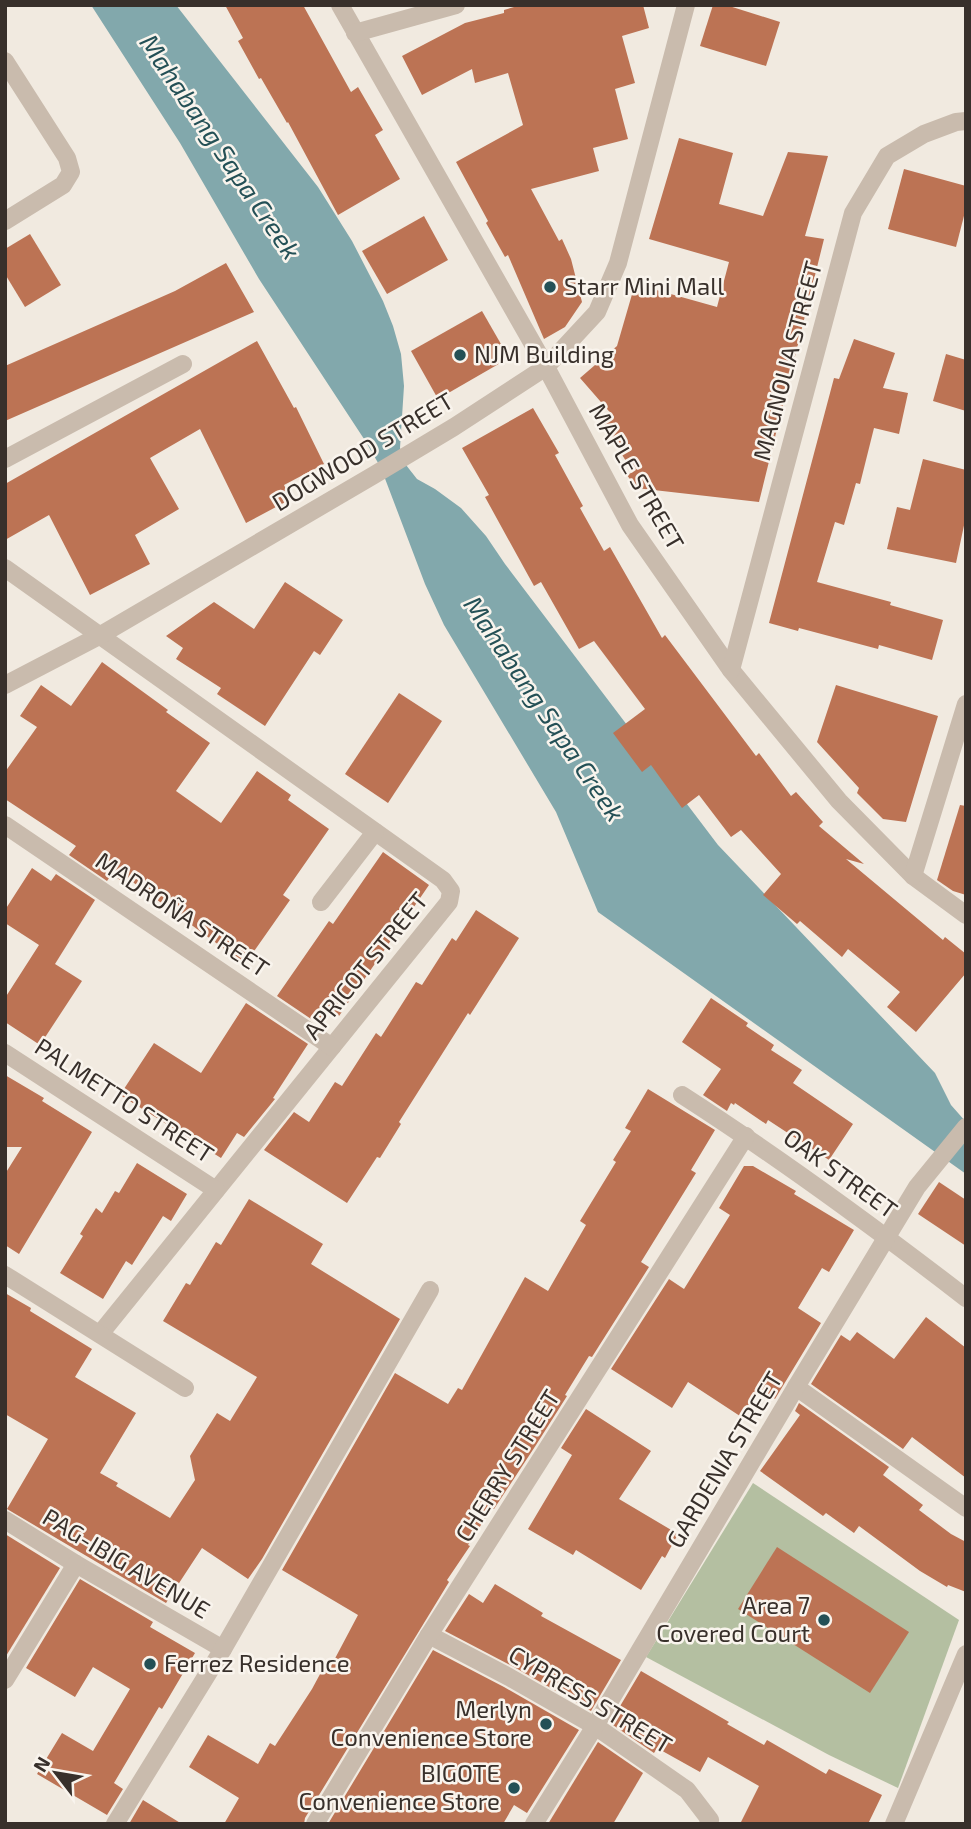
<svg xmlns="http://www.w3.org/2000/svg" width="971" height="1829" viewBox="0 0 971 1829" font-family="'Exo 2',sans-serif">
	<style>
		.green { fill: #b4bfa1 }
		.water { fill: #82a8ac }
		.building { fill: #bc7354 }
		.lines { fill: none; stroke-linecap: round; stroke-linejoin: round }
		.minor { stroke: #c9bbad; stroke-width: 18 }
		.poi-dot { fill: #245056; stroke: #f9f4ed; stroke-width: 2.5 }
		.labels { text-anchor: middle; stroke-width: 5; stroke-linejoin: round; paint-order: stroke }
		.poi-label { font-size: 24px; fill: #38302b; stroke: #f9f4ed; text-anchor: start }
		.street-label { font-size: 24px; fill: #38302b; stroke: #f9f4ed }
		.water-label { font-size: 26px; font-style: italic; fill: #245056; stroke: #f9f4ed }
	</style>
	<rect width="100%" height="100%" fill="#f1eae0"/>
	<path class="green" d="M 753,1483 L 959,1620 L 898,1788 L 829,1755 L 646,1657 Z"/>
	<path class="water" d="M 91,5 L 176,5 L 318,187 L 352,241 L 383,301 L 393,326 L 401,354 L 404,386 L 400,448 L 406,465 L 417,479 L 435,489 L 461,508 L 486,536 L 505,564 L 718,845 L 935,1073 L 951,1105 L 966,1122 L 966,1174 L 598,912 L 556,812 L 444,625 L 425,584 L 381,468 L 366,442 L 259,279 L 180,143 Z"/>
	<g class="building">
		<path d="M 225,5 L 303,5 L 351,92 L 358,87 L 383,130 L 375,135 L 400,179 L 338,215 L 288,122 L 287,123 L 261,78 L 259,79 L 238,41 L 243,38 Z"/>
		<path d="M 521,5 L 643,5 L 649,28 L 622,36 L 635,83 L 615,89 L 628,139 L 593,148 L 599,171 L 531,189 L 559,241 L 562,239 L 571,259 L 582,302 L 565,327 L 544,339 L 508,255 L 505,257 L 486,223 L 488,221 L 456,162 L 523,125 L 508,73 L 475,83 L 472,69 L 422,95 L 402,56 L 465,23 L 504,13 L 504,10 Z"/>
		<path d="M 713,5 L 726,5 L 780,22 L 766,66 L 700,46 Z"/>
		<path d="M 679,138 L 733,153 L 719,204 L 763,216 L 788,152 L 828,156 L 805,236 L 824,239 L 759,502 L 636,488 L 627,475 L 633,472 L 603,425 L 614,417 L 580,378 L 617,346 L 635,284 L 717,307 L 729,262 L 649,239 Z"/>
		<path d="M 904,169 L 966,186 L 966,208 L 956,247 L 888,229 Z"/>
		<path d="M 424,216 L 448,260 L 387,294 L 362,251 Z"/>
		<path d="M 30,234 L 61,285 L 25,307 L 5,274 L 5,249 Z"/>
		<path d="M 226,263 L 254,312 L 5,421 L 5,366 L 175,291 Z"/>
		<path d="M 482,311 L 509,358 L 438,399 L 411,351 Z"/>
		<path d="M 854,339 L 895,353 L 883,388 L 908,393 L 899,434 L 874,428 L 860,484 L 856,483 L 844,525 L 835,522 L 817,582 L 891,602 L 890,605 L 943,620 L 932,660 L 879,645 L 878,649 L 799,628 L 798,631 L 769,623 L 834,378 L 839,379 Z"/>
		<path d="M 257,341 L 294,408 L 296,407 L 324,464 L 284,485 L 291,499 L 246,523 L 200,429 L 150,458 L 179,509 L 135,535 L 150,564 L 90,595 L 49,515 L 5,540 L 5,484 Z"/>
		<path d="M 946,354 L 966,360 L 966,411 L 933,401 Z"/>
		<path d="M 533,408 L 559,453 L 555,455 L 583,506 L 580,508 L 604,551 L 610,547 L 662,638 L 665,635 L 756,756 L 759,753 L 791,796 L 796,792 L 823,822 L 819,826 L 864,864 L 846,859 L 943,940 L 945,937 L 966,954 L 966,973 L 916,1032 L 887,1007 L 900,992 L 848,949 L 842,957 L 800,921 L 797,924 L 763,895 L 781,874 L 741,830 L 731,837 L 699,795 L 682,808 L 651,765 L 642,772 L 613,733 L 645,709 L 594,641 L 579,649 L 541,582 L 534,586 L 485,497 L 489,495 L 462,448 Z"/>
		<path d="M 923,459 L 966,470 L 966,516 L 956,563 L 887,549 L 897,507 L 910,510 Z"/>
		<path d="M 285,582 L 343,620 L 320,655 L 314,651 L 265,726 L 217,694 L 221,688 L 176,659 L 183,648 L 166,636 L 214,602 L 254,629 Z"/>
		<path d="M 102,662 L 168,710 L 166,712 L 210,743 L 176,791 L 221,823 L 257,771 L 291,795 L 288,800 L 329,829 L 283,895 L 290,900 L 245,964 L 123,875 L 120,880 L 112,874 L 107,881 L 69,855 L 76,846 L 5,799 L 5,772 L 37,727 L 20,716 L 41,685 L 71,706 Z"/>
		<path d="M 836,685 L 938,716 L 906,822 L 883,819 L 857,793 L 859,788 L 817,742 Z"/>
		<path d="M 399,693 L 442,721 L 388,803 L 345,774 Z"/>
		<path d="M 960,805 L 966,806 L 966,895 L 953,891 L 937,880 Z"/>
		<path d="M 383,852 L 429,885 L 339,1016 L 331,1010 L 320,1025 L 277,996 L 329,921 L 333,924 Z"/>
		<path d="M 32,868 L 51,881 L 56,874 L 95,900 L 55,964 L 82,981 L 40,1045 L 5,1022 L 5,998 L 39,945 L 5,923 L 5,910 Z"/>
		<path d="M 476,910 L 519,938 L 470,1015 L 468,1013 L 399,1122 L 401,1124 L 380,1158 L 377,1157 L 347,1203 L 264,1150 L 294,1112 L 309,1122 L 335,1082 L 342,1086 L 376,1033 L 381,1037 L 416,982 L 422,985 L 452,938 L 456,941 Z"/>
		<path d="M 711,998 L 748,1023 L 746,1026 L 774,1045 L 771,1050 L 802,1070 L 793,1083 L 853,1124 L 829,1160 L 768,1120 L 766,1124 L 735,1103 L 734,1105 L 731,1103 L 727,1111 L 703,1095 L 721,1069 L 682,1042 Z"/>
		<path d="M 246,1003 L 308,1044 L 273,1098 L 275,1099 L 244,1137 L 237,1133 L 221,1158 L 120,1095 L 154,1043 L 201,1073 Z"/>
		<path d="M 5,1075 L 44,1098 L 42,1101 L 92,1132 L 19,1254 L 5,1245 L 5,1174 L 22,1147 L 5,1147 Z"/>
		<path d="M 648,1089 L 715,1130 L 691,1170 L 696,1173 L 641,1262 L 649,1267 L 592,1357 L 589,1356 L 565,1395 L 567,1396 L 536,1445 L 494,1509 L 492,1508 L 468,1545 L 470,1546 L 447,1580 L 449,1582 L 305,1818 L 304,1824 L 224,1824 L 239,1798 L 189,1767 L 208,1735 L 258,1764 L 270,1743 L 275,1746 L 312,1689 L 326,1663 L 331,1666 L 358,1615 L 282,1570 L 395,1373 L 448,1404 L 458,1388 L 462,1390 L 525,1277 L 548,1291 L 560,1270 L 586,1225 L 580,1221 L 616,1162 L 613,1160 L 631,1131 L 625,1128 Z"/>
		<path d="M 137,1163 L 187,1194 L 171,1221 L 163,1216 L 132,1265 L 126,1261 L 103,1299 L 60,1273 L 83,1236 L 80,1234 L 96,1208 L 102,1213 L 115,1191 L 119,1193 Z"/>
		<path d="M 744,1166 L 753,1166 L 796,1191 L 794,1194 L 854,1230 L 829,1272 L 822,1268 L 798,1308 L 821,1323 L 775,1399 L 761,1390 L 743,1418 L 688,1382 L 672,1408 L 611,1369 L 669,1279 L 684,1289 L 730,1215 L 719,1208 Z"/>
		<path d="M 939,1182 L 966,1200 L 966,1246 L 918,1214 Z"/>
		<path d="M 249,1199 L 323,1244 L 311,1264 L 400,1319 L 262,1559 L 248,1579 L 202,1548 L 166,1603 L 7,1509 L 48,1439 L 5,1414 L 5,1293 L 31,1308 L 30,1311 L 92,1349 L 75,1377 L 136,1413 L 100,1473 L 118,1483 L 116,1486 L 170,1518 L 195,1480 L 190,1456 L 217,1413 L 230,1421 L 257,1377 L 163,1321 L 186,1283 L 190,1285 L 216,1242 L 221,1245 Z"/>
		<path d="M 926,1317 L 966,1348 L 966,1478 L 912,1437 L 903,1449 L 811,1384 L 841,1335 L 850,1341 L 857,1332 L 894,1359 Z"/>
		<path d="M 799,1403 L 889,1467 L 883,1475 L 923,1505 L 919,1510 L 951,1534 L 966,1542 L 966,1592 L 948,1585 L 947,1587 L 920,1571 L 859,1526 L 854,1533 L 826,1513 L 823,1516 L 760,1471 L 800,1415 L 795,1411 Z"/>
		<path d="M 586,1409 L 651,1451 L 619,1499 L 678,1534 L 665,1558 L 662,1556 L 641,1590 L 576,1550 L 573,1555 L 528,1529 L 572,1455 L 561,1448 Z"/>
		<path d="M 5,1534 L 60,1568 L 6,1656 L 5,1656 Z"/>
		<path d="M 777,1547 L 909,1632 L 870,1693 L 738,1609 Z"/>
		<path d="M 80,1579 L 153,1622 L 150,1627 L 195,1653 L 162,1709 L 159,1707 L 114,1783 L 123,1789 L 107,1815 L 37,1774 L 62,1733 L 93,1751 L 130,1689 L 93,1667 L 75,1697 L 26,1668 Z"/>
		<path d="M 495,1584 L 543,1613 L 541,1616 L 621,1660 L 591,1711 L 514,1667 L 445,1631 L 469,1594 L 483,1603 Z"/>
		<path d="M 433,1650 L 504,1687 L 579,1730 L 527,1813 L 514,1805 L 503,1824 L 328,1824 Z"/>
		<path d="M 641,1671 L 729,1722 L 727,1724 L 764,1745 L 767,1740 L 826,1774 L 829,1769 L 882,1795 L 868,1824 L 740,1824 L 759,1786 L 708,1757 L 700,1772 L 657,1748 L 654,1753 L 610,1723 Z"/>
		<path d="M 598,1742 L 643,1773 L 613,1824 L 548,1824 Z"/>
		<path d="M 143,1800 L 182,1824 L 129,1824 Z"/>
	</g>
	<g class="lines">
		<g class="minor">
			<path d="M 340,5 L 546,367 L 630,525 L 731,670 L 839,801 L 913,876 L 966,915"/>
			<path d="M 355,33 L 456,5"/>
			<path d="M 5,61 L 67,158 L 71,172 L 63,185 L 5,221"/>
			<path d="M 5,459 L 183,364"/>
			<path d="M 5,568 L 443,880 L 451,891 L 449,902 L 100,1334"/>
			<path d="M 731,670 L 853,213 L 887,156 L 924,134 L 956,122 L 966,121"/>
			<path d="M 5,685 L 99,636 L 374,475 L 454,427 L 546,367 L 597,312 L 618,263 L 686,5"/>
			<path d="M 5,825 L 332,1047"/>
			<path d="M 913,876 L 966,704"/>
			<path d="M 321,902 L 375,832"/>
			<path d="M 5,1053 L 216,1190"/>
			<path d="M 682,1095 C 780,1158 874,1227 966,1298"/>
			<path d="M 5,1275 L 185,1388"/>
			<path d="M 796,1387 L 966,1508"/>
			<path d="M 5,1520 L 76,1564 L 223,1649"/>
			<path d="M 429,1635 L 509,1677 L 595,1726 L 687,1790 L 710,1820 L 708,1824"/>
			<path d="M 5,1680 L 76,1564"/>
			<path d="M 115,1824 L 223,1649 L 430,1290"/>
			<path d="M 315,1824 L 429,1635 L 746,1136"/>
			<path d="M 534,1824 L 595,1726 L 796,1387 L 917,1187 L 966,1127"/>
			<path d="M 894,1824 L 966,1654"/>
		</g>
	</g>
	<g class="poi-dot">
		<circle cx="550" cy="287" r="7"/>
		<circle cx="460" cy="355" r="7"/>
		<circle cx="824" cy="1620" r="7"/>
		<circle cx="150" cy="1664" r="7"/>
		<circle cx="546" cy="1724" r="7"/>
		<circle cx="514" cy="1788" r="7"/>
	</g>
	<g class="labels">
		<g class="poi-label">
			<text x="564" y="295">Starr Mini Mall</text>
			<text x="474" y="363">NJM Building</text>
			<text x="810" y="1614" text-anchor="end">Area 7<tspan x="810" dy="28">Covered Court</tspan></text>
			<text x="164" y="1672">Ferrez Residence</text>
			<text x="532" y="1718" text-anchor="end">Merlyn<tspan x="532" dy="28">Convenience Store</tspan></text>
			<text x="500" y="1782" text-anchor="end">BIGOTE<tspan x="500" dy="28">Convenience Store</tspan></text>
		</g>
		<g class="street-label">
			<text transform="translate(788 361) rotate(-75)" y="8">MAGNOLIA STREET</text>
			<text transform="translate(363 452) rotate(-31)" y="8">DOGWOOD STREET</text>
			<text transform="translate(636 477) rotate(60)" y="8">MAPLE STREET</text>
			<text transform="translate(182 915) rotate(34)" y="8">MADROÑA STREET</text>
			<text transform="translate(366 966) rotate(-51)" y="8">APRICOT STREET</text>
			<text transform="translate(124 1101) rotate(33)" y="8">PALMETTO STREET</text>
			<text transform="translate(840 1174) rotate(36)" y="8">OAK STREET</text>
			<text transform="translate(725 1460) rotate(-59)" y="8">GARDENIA STREET</text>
			<text transform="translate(508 1466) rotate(-58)" y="8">CHERRY STREET</text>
			<text transform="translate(126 1564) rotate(31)" y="8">PAG-IBIG AVENUE</text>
			<text transform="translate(590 1700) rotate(31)" y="8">CYPRESS STREET</text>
		</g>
		<g class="water-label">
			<text transform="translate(220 147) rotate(56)" y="9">Mahabang Sapa Creek</text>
			<text transform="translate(544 709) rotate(56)" y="9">Mahabang Sapa Creek</text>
		</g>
	</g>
	<rect width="971" height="1829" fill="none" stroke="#38302b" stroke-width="14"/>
	<g transform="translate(56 1773) rotate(301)" stroke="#f9f4ed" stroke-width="5" paint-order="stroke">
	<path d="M0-5L12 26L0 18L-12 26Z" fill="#38302b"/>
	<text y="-10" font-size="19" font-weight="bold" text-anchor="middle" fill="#38302b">N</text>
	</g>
</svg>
